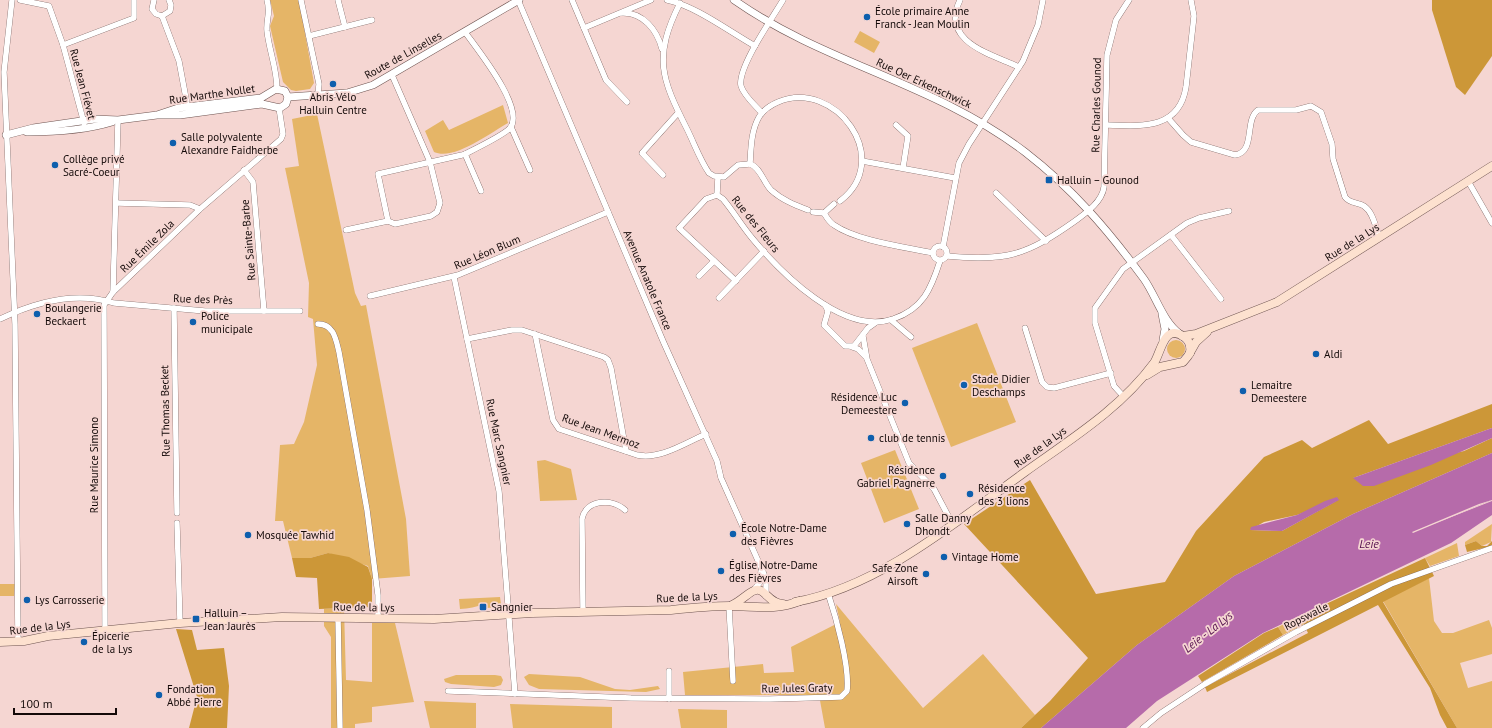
<svg xmlns="http://www.w3.org/2000/svg" width="1492" height="728" viewBox="0 0 1492 728" font-family="'PT Sans',sans-serif">
	<style>
		.green { fill: #e5b567 }
		.forest { fill: #cc9738; fill-rule: evenodd }
		.water { fill: #b66baa }
		.pier { fill: #f5d6d2 }
		.lines { fill: none; stroke-linecap: round; stroke-linejoin: round }
		.minor-casing { stroke: #6e5451; stroke-width: 6 }
		.tertiary-casing { stroke: #6e5451; stroke-width: 8 }
		.secondary-casing { stroke: #6e5451; stroke-width: 9 }
		.minor { stroke: #fff; stroke-width: 5.5 }
		.tertiary { stroke: #fff; stroke-width: 7 }
		.secondary { stroke: #fde1cf; stroke-width: 8 }
		.poi-dot { fill: #0e5fad; stroke: #f5d6d2; stroke-width: 1.5 }
		.labels { text-anchor: middle; stroke-width: 3.5; stroke-linejoin: round; paint-order: stroke }
		.poi-label { font-size: 11px; fill: #130908; stroke: #f5d6d2; text-anchor: start }
		.street-label { font-size: 11px; fill: #130908; stroke: #f5d6d2 }
		.water-label { font-size: 12px; font-style: italic; fill: #56114f; stroke: #f5d6d2 }
	</style>
	<rect width="100%" height="100%" fill="#f5d6d2"/>
	<g class="green">
		<path d="M 270,0 L 299,0 L 314,83 L 310,89 L 296,91 L 291,90 L 283,82 L 270,26 L 274,16 Z"/>
		<path d="M 860,31 L 880,42 L 874,53 L 854,42 Z"/>
		<path d="M 503,105 L 508,123 C 490,133 454,161 434,152 L 425,131 L 443,120 L 449,130 Z"/>
		<path d="M 317,114 L 355,293 L 361,306 L 366,305 L 406,519 L 410,576 L 372,579 L 368,566 L 328,553 L 310,558 L 292,558 L 283,521 L 275,521 L 280,445 L 294,444 L 304,422 L 317,365 L 313,319 L 308,317 L 309,283 L 285,168 L 299,166 L 292,119 Z"/>
		<path d="M 977,323 L 1016,422 L 951,447 L 912,348 Z"/>
		<circle cx="1176" cy="349" r="9"/>
		<path d="M 895,450 L 919,509 L 884,523 L 861,463 Z"/>
		<path d="M 545,460 L 571,469 L 577,500 L 540,501 L 537,461 Z"/>
		<path d="M 1492,524 L 1491,542 L 1482,546 L 1476,541 L 1465,545 L 1465,542 Z"/>
		<path d="M 1457,543 L 1459,556 L 1430,566 L 1425,558 Z"/>
		<path d="M 1429,578 L 1434,621 L 1442,633 L 1453,633 L 1489,620 L 1492,628 L 1492,654 L 1460,663 L 1468,688 L 1492,681 L 1492,728 L 1457,728 L 1383,601 Z"/>
		<path d="M 0,584 L 15,584 L 14,596 L 0,596 Z"/>
		<path d="M 500,597 L 501,604 L 497,607 L 487,608 L 484,605 C 476,606 469,609 460,609 L 459,599 Z"/>
		<path d="M 836,604 L 923,708 L 983,654 L 1035,715 L 1021,728 L 825,728 L 819,695 L 685,695 L 683,672 L 763,664 L 764,673 L 794,672 L 791,647 L 840,622 Z"/>
		<path d="M 344,608 L 346,680 L 372,682 L 372,623 L 395,623 L 414,702 L 372,707 L 372,722 L 355,724 L 355,728 L 331,728 L 331,637 L 324,626 L 324,609 Z"/>
		<path d="M 1300,616 L 1304,624 L 1283,635 L 1278,627 Z"/>
		<path d="M 529,674 L 580,677 L 615,689 L 630,690 L 658,686 L 660,689 L 646,692 L 539,689 L 529,685 L 524,677 Z"/>
		<path d="M 456,675 L 495,675 L 501,676 L 503,680 L 501,685 L 494,687 L 451,684 L 445,682 L 444,679 Z"/>
		<path d="M 424,701 L 476,703 L 476,728 L 430,728 Z"/>
		<path d="M 510,704 L 612,707 L 612,728 L 513,728 Z"/>
		<path d="M 678,709 L 727,710 L 727,728 L 681,728 Z"/>
	</g>
	<g class="forest">
		<path d="M 1432,0 L 1492,0 L 1492,56 L 1465,95 L 1456,87 L 1432,10 Z"/>
		<path d="M 1492,404 L 1492,428 L 1353,478 L 1464,451 L 1492,438 L 1492,453 L 1353,514 L 1234,576 L 1137,645 L 1041,728 L 1021,728 L 1050,701 L 1088,658 L 964,524 L 1030,480 L 1096,594 L 1165,582 L 1196,531 L 1264,457 L 1302,440 L 1312,448 L 1369,420 L 1388,444 ZM 1338,500 L 1282,531 L 1250,530 L 1264,522 L 1297,515 Z"/>
		<path d="M 1476,541 L 1482,546 L 1487,546 L 1492,541 L 1492,546 L 1467,552 L 1465,545 Z"/>
		<path d="M 328,553 L 349,557 L 368,567 L 372,579 L 372,607 L 319,609 L 317,578 L 296,577 L 292,558 L 310,558 Z"/>
		<path d="M 1425,558 L 1434,576 L 1383,602 L 1457,728 L 1447,728 L 1440,715 L 1430,688 L 1378,605 L 1207,692 L 1205,687 L 1308,633 L 1300,616 Z"/>
		<path d="M 1278,627 L 1283,635 L 1202,682 L 1198,676 L 1264,633 Z"/>
		<path d="M 176,629 L 192,630 L 197,650 L 224,648 L 229,686 L 227,728 L 189,728 L 197,697 Z"/>
	</g>
	<g class="water">
		<path d="M 1492,428 L 1492,438 L 1431,465 L 1374,486 L 1363,486 L 1353,478 Z"/>
		<path d="M 1492,453 L 1492,500 L 1413,532 L 1492,501 L 1492,515 L 1451,543 L 1263,633 L 1157,701 L 1126,728 L 1041,728 L 1137,645 L 1234,576 L 1353,514 Z"/>
		<path d="M 1337,497 L 1339,500 L 1282,531 L 1250,530 L 1251,527 L 1297,515 L 1325,501 Z"/>
	</g>
	<path class="pier" d="M 1492,500 L 1413,533 L 1412,532 L 1479,504 Z"/>
	<g class="lines">
		<g class="minor-casing">
			<g id="minor">
				<path d="M 12,0 L 4,72 L 15,324 L 18,642"/>
				<path d="M 20,0 L 49,6 L 63,45 L 84,123"/>
				<path d="M 154,0 L 152,9 L 156,14 L 162,16 L 170,11 L 171,5 L 169,0"/>
				<path d="M 267,0 C 271,14 266,18 267,31 C 269,50 277,69 277,89"/>
				<path d="M 301,0 L 319,84 L 318,95"/>
				<path d="M 338,0 L 345,27"/>
				<path d="M 518,0 L 663,341 L 717,461 L 721,478 L 764,574 L 766,583 L 766,596"/>
				<path d="M 572,0 L 606,80 L 627,102"/>
				<path d="M 667,0 C 694,5 730,32 755,46"/>
				<path d="M 960,0 C 940,42 991,54 1019,67"/>
				<path d="M 680,3 C 653,57 661,78 687,129 C 694,143 700,160 709,173 L 714,176 L 724,177 L 738,165 L 750,164"/>
				<path d="M 622,13 C 643,12 657,30 662,49"/>
				<path d="M 162,16 L 179,61 L 188,109"/>
				<path d="M 584,28 L 651,0"/>
				<path d="M 309,36 L 372,20"/>
				<path d="M 63,45 L 134,18 L 134,0"/>
				<path d="M 392,75 L 430,162 L 440,203 L 437,212 L 431,216 L 395,224 L 388,221 L 378,174 L 462,155 L 465,154 C 475,149 504,135 510,128 C 526,109 477,49 465,32"/>
				<path d="M 762,113 C 755,105 744,96 741,86 C 737,68 773,17 783,0"/>
				<path d="M 1168,118 L 1183,135 L 1191,142 L 1235,155 C 1256,152 1244,120 1258,110 L 1296,110 L 1311,106 L 1321,112 L 1332,144 L 1333,159 L 1345,197 C 1350,204 1358,202 1364,206 C 1374,213 1375,228 1380,237"/>
				<path d="M 896,125 L 908,136 L 903,168"/>
				<path d="M 1106,125 C 1139,126 1179,131 1186,87 L 1194,16 L 1191,0"/>
				<path d="M 511,127 L 530,170"/>
				<path d="M 465,154 L 481,191"/>
				<path d="M 862,161 L 955,178"/>
				<path d="M 244,170 L 253,182 L 264,311"/>
				<path d="M 663,175 L 642,153 L 678,113"/>
				<path d="M 718,177 L 717,195 L 723,199 C 733,211 742,226 752,238 C 781,273 843,336 893,319 C 923,309 931,289 940,261"/>
				<path d="M 1468,181 L 1492,223"/>
				<path d="M 996,193 L 1046,241"/>
				<path d="M 717,195 L 706,199 L 679,228 L 736,281"/>
				<path d="M 116,203 L 190,205 L 200,209"/>
				<path d="M 808,210 C 795,205 782,200 771,190 C 764,183 760,167 750,164 C 751,148 751,131 759,117 C 764,109 771,105 778,102 C 835,78 895,159 840,201"/>
				<path d="M 813,212 L 824,213 L 834,204"/>
				<path d="M 824,213 C 827,218 829,222 834,225 C 857,241 905,247 933,253"/>
				<path d="M 346,230 L 388,221"/>
				<path d="M 1171,235 L 1221,299"/>
				<circle cx="940" cy="253" r="7"/>
				<path d="M 943,247 L 959,163 L 969,144 L 1023,61 L 1038,25 L 1043,0"/>
				<path d="M 947,256 C 1006,262 1027,255 1075,221 C 1086,213 1102,202 1104,187 L 1107,55 L 1116,20 L 1129,0"/>
				<path d="M 699,276 L 714,261"/>
				<path d="M 454,277 L 499,491 L 515,694"/>
				<path d="M 113,292 L 118,120"/>
				<path d="M 370,296 L 458,275 L 608,212"/>
				<path d="M 719,298 L 764,251"/>
				<path d="M 825,305 L 828,311 L 824,325 L 845,346 L 854,346 L 868,328 L 875,323"/>
				<path d="M 174,308 L 177,513"/>
				<path d="M 0,319 C 35,302 76,291 114,303 L 205,311 L 300,311"/>
				<path d="M 891,320 L 911,337"/>
				<path d="M 318,324 C 334,324 336,340 339,352 L 367,510 L 378,595 L 378,618"/>
				<path d="M 1025,328 L 1042,382 L 1047,387 L 1054,388 L 1111,373"/>
				<path d="M 535,334 L 553,420 L 559,429 L 637,455 C 660,460 685,443 706,434"/>
				<path d="M 863,336 L 867,359 L 909,463 L 934,489 L 953,525"/>
				<path d="M 467,339 L 512,330 L 522,330 L 604,357 L 608,360 L 611,368 L 626,451"/>
				<path d="M 852,347 L 858,349 L 866,357"/>
				<path d="M 1124,397 L 1114,386 L 1095,323 L 1095,308 L 1123,269 L 1187,223 L 1199,218 L 1229,211"/>
				<path d="M 177,523 L 180,623"/>
				<path d="M 754,590 L 760,582 L 761,571"/>
				<path d="M 729,606 L 733,681"/>
				<path d="M 583,612 L 582,519 C 586,499 612,498 625,510"/>
				<path d="M 338,617 L 340,728"/>
				<path d="M 105,631 L 104,305 L 113,292 L 200,209 L 281,139 L 283,134 L 279,108"/>
				<path d="M 448,691 L 631,698 L 770,699 L 841,697 L 847,691 C 850,667 836,617 828,593"/>
				<path d="M 669,699 L 669,671"/>
				<path d="M 1143,728 L 1161,713 L 1205,684 L 1296,632 L 1391,584 L 1492,548"/>
			</g>
		</g>
		<g class="tertiary-casing">
			<g id="tertiary">
				<path d="M 734,0 C 825,64 935,83 1025,152 C 1073,189 1108,230 1144,279 C 1156,296 1163,322 1180,334"/>
				<path d="M 288,97 L 347,93 L 373,85 L 519,0"/>
				<path d="M 27,132 C 55,132 86,130 112,122"/>
				<path d="M 6,135 L 33,128 L 95,119 L 118,120 L 157,115 L 180,115 L 262,104 L 280,108 L 286,104 L 288,97 L 285,91 L 276,89 L 261,98 L 178,108 L 157,115"/>
				<path d="M 1162,314 L 1165,329 L 1163,340"/>
			</g>
		</g>
		<g class="secondary-casing">
			<g id="secondary">
				<path d="M 1183,336 L 1196,334 L 1277,302 L 1492,166"/>
				<path d="M 1147,375 L 1160,367 L 1183,362 L 1188,356 L 1196,342 L 1207,332"/>
				<path d="M 795,602 C 879,587 957,521 1025,472 C 1071,439 1120,409 1154,363 C 1161,353 1164,322 1184,337 C 1190,341 1191,347 1190,353"/>
				<path d="M 732,605 C 740,602 751,590 756,590 C 765,588 769,604 783,604"/>
				<path d="M 0,642 L 24,641 L 48,636 L 180,623 L 282,617 L 434,619 L 532,613 L 671,610 C 690,608 710,606 730,606 C 756,606 774,611 800,601"/>
			</g>
		</g>
		<use href="#minor" class="minor"/>
		<use href="#tertiary" class="tertiary"/>
		<use href="#secondary" class="secondary"/>
	</g>
	<g class="poi-dot">
		<circle cx="867" cy="17" r="4"/>
		<circle cx="333" cy="84" r="4"/>
		<circle cx="173" cy="143" r="4"/>
		<circle cx="55" cy="165" r="4"/>
		<rect x="1045" y="176" width="8" height="8" rx="2"/>
		<circle cx="37" cy="314" r="4"/>
		<circle cx="193" cy="322" r="4"/>
		<circle cx="1316" cy="354" r="4"/>
		<circle cx="964" cy="385" r="4"/>
		<circle cx="1243" cy="391" r="4"/>
		<circle cx="905" cy="403" r="4"/>
		<circle cx="871" cy="438" r="4"/>
		<circle cx="943" cy="476" r="4"/>
		<circle cx="970" cy="494" r="4"/>
		<circle cx="907" cy="524" r="4"/>
		<circle cx="733" cy="534" r="4"/>
		<circle cx="248" cy="535" r="4"/>
		<circle cx="944" cy="557" r="4"/>
		<circle cx="721" cy="571" r="4"/>
		<circle cx="926" cy="574" r="4"/>
		<circle cx="27" cy="600" r="4"/>
		<rect x="479" y="603" width="8" height="8" rx="2"/>
		<rect x="192" y="615" width="8" height="8" rx="2"/>
		<circle cx="84" cy="642" r="4"/>
		<circle cx="159" cy="695" r="4"/>
	</g>
	<g class="labels">
		<g class="poi-label">
			<text x="875" y="15">École primaire Anne<tspan x="875" dy="13">Franck - Jean Moulin</tspan></text>
			<text x="333" y="101" text-anchor="middle">Abris Vélo<tspan x="333" dy="13">Halluin Centre</tspan></text>
			<text x="181" y="141">Salle polyvalente<tspan x="181" dy="13">Alexandre Faidherbe</tspan></text>
			<text x="63" y="163">Collège privé<tspan x="63" dy="13">Sacré-Coeur</tspan></text>
			<text x="1057" y="184">Halluin – Gounod</text>
			<text x="45" y="312">Boulangerie<tspan x="45" dy="13">Beckaert</tspan></text>
			<text x="201" y="320">Police<tspan x="201" dy="13">municipale</tspan></text>
			<text x="1324" y="358">Aldi</text>
			<text x="972" y="383">Stade Didier<tspan x="972" dy="13">Deschamps</tspan></text>
			<text x="1251" y="389">Lemaitre<tspan x="1251" dy="13">Demeestere</tspan></text>
			<text x="897" y="401" text-anchor="end">Résidence Luc<tspan x="897" dy="13">Demeestere</tspan></text>
			<text x="879" y="442">club de tennis</text>
			<text x="935" y="474" text-anchor="end">Résidence<tspan x="935" dy="13">Gabriel Pagnerre</tspan></text>
			<text x="978" y="492">Résidence<tspan x="978" dy="13">des 3 lions</tspan></text>
			<text x="915" y="522">Salle Danny<tspan x="915" dy="13">Dhondt</tspan></text>
			<text x="741" y="532">École Notre-Dame<tspan x="741" dy="13">des Fièvres</tspan></text>
			<text x="256" y="539">Mosquée Tawhid</text>
			<text x="952" y="561">Vintage Home</text>
			<text x="729" y="569">Église Notre-Dame<tspan x="729" dy="13">des Fièvres</tspan></text>
			<text x="918" y="572" text-anchor="end">Safe Zone<tspan x="918" dy="13">Airsoft</tspan></text>
			<text x="35" y="604">Lys Carrosserie</text>
			<text x="491" y="611">Sangnier</text>
			<text x="204" y="617">Halluin –<tspan x="204" dy="13">Jean Jaurès</tspan></text>
			<text x="92" y="640">Épicerie<tspan x="92" dy="13">de la Lys</tspan></text>
			<text x="167" y="693">Fondation<tspan x="167" dy="13">Abbé Pierre</tspan></text>
		</g>
		<g class="street-label">
			<text transform="translate(403 55) rotate(-29)" y="4">Route de Linselles</text>
			<text transform="translate(924 83) rotate(25)" y="4">Rue Oer Erkenschwick</text>
			<text transform="translate(83 84) rotate(75)" y="4">Rue Jean Fiévet</text>
			<text transform="translate(212 94) rotate(-8)" y="4">Rue Marthe Nollet</text>
			<text transform="translate(1096 105) rotate(-89)" y="4">Rue Charles Gounod</text>
			<text transform="translate(756 224) rotate(51)" y="4">Rue des Fleurs</text>
			<text transform="translate(248 240) rotate(-95)" y="4">Rue Sainte-Barbe</text>
			<text transform="translate(1352 242) rotate(-32)" y="4">Rue de la Lys</text>
			<text transform="translate(147 246) rotate(-44)" y="4">Rue Émile Zola</text>
			<text transform="translate(487 252) rotate(-23)" y="4">Rue Léon Blum</text>
			<text transform="translate(648 280) rotate(67)" y="4">Avenue Anatole France</text>
			<text transform="translate(203 299) rotate(2)" y="4">Rue des Près</text>
			<text transform="translate(165 411) rotate(-91)" y="4">Rue Thomas Becket</text>
			<text transform="translate(601 431) rotate(20)" y="4">Rue Jean Mermoz</text>
			<text transform="translate(499 442) rotate(78)" y="4">Rue Marc Sangnier</text>
			<text transform="translate(1040 447) rotate(-36)" y="4">Rue de la Lys</text>
			<text transform="translate(94 465) rotate(-90)" y="4">Rue Maurice Simono</text>
			<text transform="translate(687 597) rotate(-3)" y="4">Rue de la Lys</text>
			<text transform="translate(364 607) rotate(1)" y="4">Rue de la Lys</text>
			<text transform="translate(1306 616) rotate(-27)" y="4">Ropswalle</text>
			<text transform="translate(40 627) rotate(-7)" y="4">Rue de la Lys</text>
			<text transform="translate(797 688) rotate(-1)" y="4">Rue Jules Graty</text>
		</g>
		<g class="water-label">
			<text x="1369" y="548">Leie</text>
			<text transform="translate(1208 632) rotate(-38)" y="4">Leie - La Lys</text>
		</g>
	</g>
	<path d="M14 708v6h102v-6" fill="none" stroke="#130908" stroke-width="2"/>
	<text x="20" y="708" font-size="12" fill="#130908" stroke="#f5d6d2" stroke-width="3" paint-order="stroke">100 m</text>
</svg>
